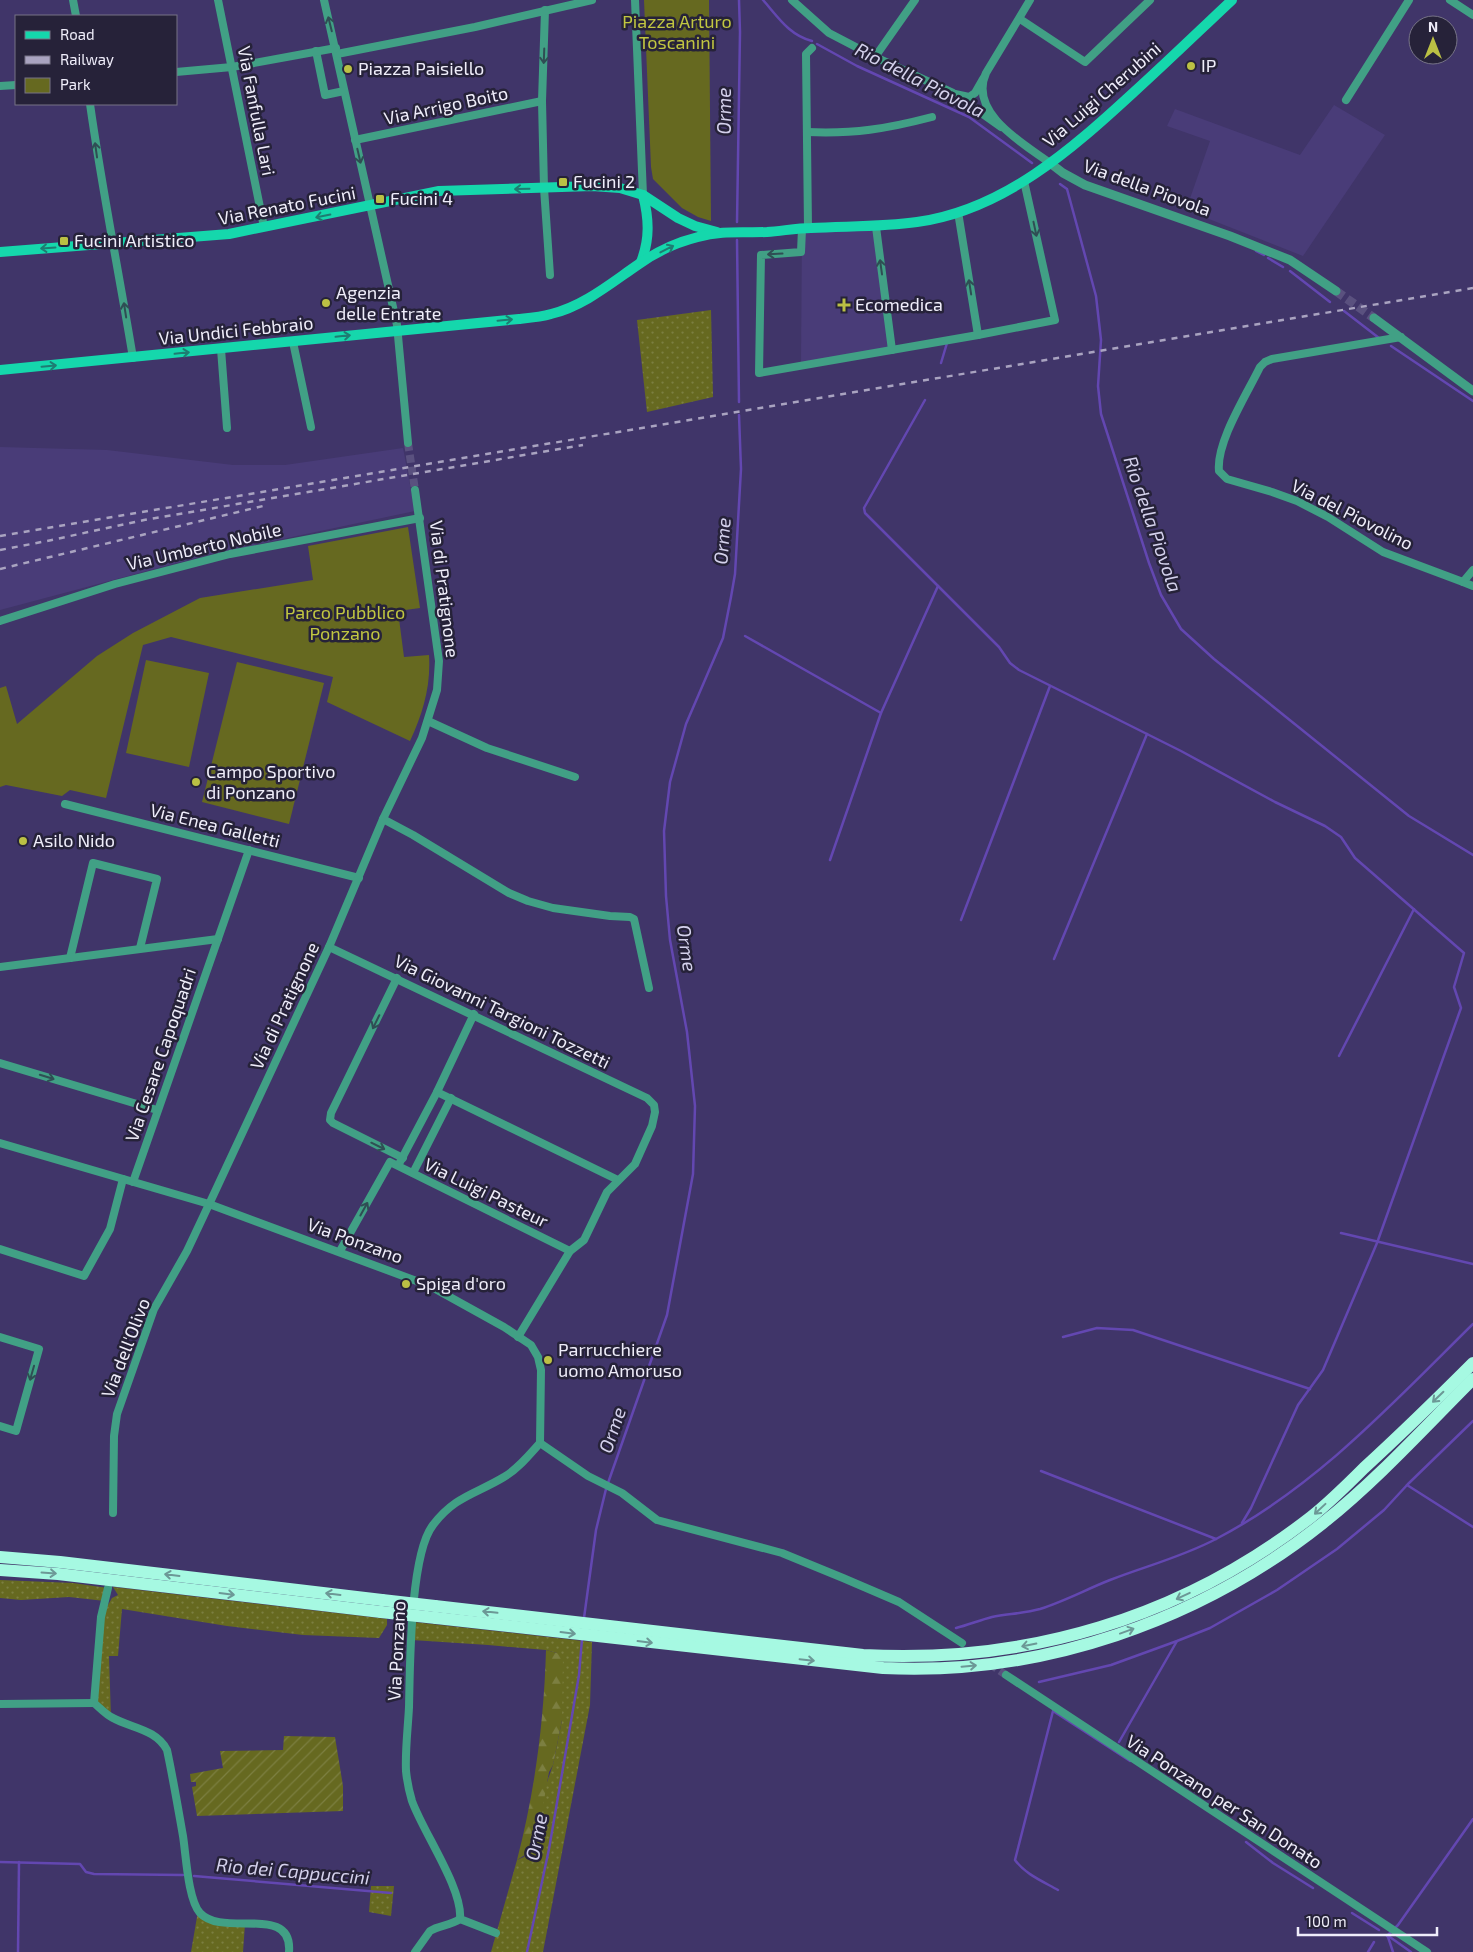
<svg xmlns="http://www.w3.org/2000/svg" width="1473" height="1952" viewBox="0 0 1473 1952" font-family="'Exo 2',sans-serif">
	<style>
		.built { fill: #493c78 }
		.grass { fill: url(#grass-dots) }
		.forest { fill: url(#forest-firs) }
		.park { fill: #666920 }
		.garden { fill: url(#garden-furrows) }
		.lines { fill: none; stroke-linecap: round; stroke-linejoin: round }
		.stream { stroke: #6347b1; stroke-width: 2.5 }
		.minor-tunnel { stroke: #5a517f; stroke-width: 8; stroke-dasharray: 8 4; stroke-linecap: butt }
		.tertiary-tunnel { stroke: #5a517f; stroke-width: 9; stroke-dasharray: 9 4.5; stroke-linecap: butt }
		.minor { stroke: #41a085; stroke-width: 8 }
		.tertiary { stroke: #41a085; stroke-width: 9 }
		.secondary { stroke: #15d7ac; stroke-width: 10 }
		.trunk { stroke: #a6f9e2; stroke-width: 12 }
		.rail { stroke: #a9a3c0; stroke-width: 2.5; stroke-dasharray: 6 6; stroke-linecap: butt }
		.trunk-bridge { stroke: #a6f9e2; stroke-width: 12 }
		.oneway { stroke: #2f4e54 }
		.oneway2 { stroke: #1e7c72 }
		.oneway3 { stroke: #6c9896 }
		.poi-dot { fill: #bbc044; stroke: #262239; stroke-width: 2 }
		.labels { text-anchor: middle; stroke-width: 5; stroke-linejoin: round; paint-order: stroke }
		.park-label { font-size: 18px; fill: #c2c741; stroke: #262239 }
		.poi-label { font-size: 18px; fill: #efedfa; stroke: #262239; text-anchor: start }
		.street-label { font-size: 18px; fill: #efedfa; stroke: #262239 }
		.water-label { font-size: 19px; font-style: italic; fill: #d4d1ec; stroke: #262239 }
	</style>
	<defs>
		<pattern id="grass-dots" width="8" height="8" patternUnits="userSpaceOnUse" patternTransform="scale(1.25)"><rect width="8" height="8" fill="#666920"/><path d="M2 2h.1M6 6h.1" fill="none" stroke="#7c7f41" stroke-width="1.8" stroke-linecap="round"/></pattern>
		<pattern id="forest-firs" width="22" height="20" patternUnits="userSpaceOnUse" patternTransform="scale(1.25)"><rect width="22" height="20" fill="#666920"/><path d="M5 1l3.5 6h-7zM16 11l3.5 6h-7z" fill="#7c7f41"/></pattern>
		<pattern id="garden-furrows" width="10" height="10" patternUnits="userSpaceOnUse" patternTransform="scale(1.25)"><rect width="10" height="10" fill="#666920"/><path d="M-1 1l2-2M0 10L10 0M9 11l2-2" fill="none" stroke="#7c7f41"/></pattern>
	</defs>
	<rect width="100%" height="100%" fill="#403569"/>
	<g class="built">
		<path d="M 1334,105 L 1385,135 L 1303,256 L 1186,210 L 1210,141 L 1167,126 L 1175,109 L 1300,155 Z"/>
		<path d="M 876,227 L 892,350 L 801,366 L 802,229 Z"/>
		<path d="M 0,447 L 107,450 L 233,465 L 285,465 L 403,448 L 415,511 L 207,555 L 0,610 Z"/>
	</g>
	<g class="grass">
		<path d="M 711,310 L 713,397 L 647,412 L 637,320 Z"/>
		<path d="M 0,1580 L 73,1583 L 108,1588 L 105,1601 L 69,1597 L 21,1600 L 0,1598 Z"/>
		<path d="M 113,1587 L 387,1619 L 387,1625 L 379,1638 L 303,1635 L 227,1626 L 122,1609 L 118,1656 L 109,1656 L 111,1718 L 94,1703 L 101,1617 L 112,1598 L 118,1595 Z"/>
		<path d="M 413,1622 L 592,1642 L 590,1705 L 543,1952 L 491,1952 L 517,1860 L 524,1857 L 531,1838 L 531,1828 L 553,1765 L 562,1720 L 557,1653 L 546,1650 L 488,1645 L 412,1640 Z"/>
		<path d="M 371,1886 L 394,1886 L 391,1916 L 369,1912 Z"/>
		<path d="M 198,1911 L 205,1918 L 245,1924 L 243,1952 L 191,1952 Z"/>
	</g>
	<path class="forest" d="M 546,1650 L 557,1653 L 563,1658 L 562,1720 L 553,1765 L 549,1772 L 541,1817 L 535,1819 L 531,1828 L 531,1851 L 517,1860 C 535,1791 544,1721 546,1650 Z"/>
	<g class="park">
		<path d="M 644,0 L 709,0 L 711,221 L 698,217 L 682,208 L 653,179 L 651,167 Z"/>
		<path d="M 408,527 L 420,608 L 398,611 L 404,657 L 429,655 C 431,686 423,713 410,741 L 327,702 L 333,677 L 171,637 L 143,645 L 106,798 L 70,790 L 62,796 L 6,785 L 0,787 L 0,688 L 6,686 L 17,724 L 97,656 L 133,633 L 200,598 L 313,580 L 308,546 Z"/>
		<path d="M 146,660 L 209,673 L 189,767 L 126,753 Z"/>
		<path d="M 237,662 L 324,683 L 289,824 L 202,802 Z"/>
	</g>
	<path class="garden" d="M 284,1736 L 335,1737 L 343,1786 L 343,1811 L 197,1816 L 192,1787 L 196,1786 L 196,1782 L 191,1782 L 190,1774 L 223,1768 L 220,1751 L 283,1750 Z"/>
	<g class="lines">
		<g class="stream">
			<path d="M 763,0 C 778,17 789,35 812,41"/>
			<path d="M 817,44 L 857,66 L 969,117 L 1032,163"/>
			<path d="M 1060,184 L 1067,189 L 1096,296 L 1101,340 L 1098,386 L 1101,414 L 1149,563 L 1161,595 L 1181,629 L 1214,659 L 1409,816 L 1473,855"/>
			<path d="M 737,222 L 740,32 L 739,0"/>
			<path d="M 737,240 L 739,402"/>
			<path d="M 1256,251 L 1264,255"/>
			<path d="M 1268,258 L 1283,267"/>
			<path d="M 1290,271 L 1330,302"/>
			<path d="M 1344,311 L 1379,338"/>
			<path d="M 1391,346 L 1473,401"/>
			<path d="M 941,363 L 947,343"/>
			<path d="M 925,400 L 864,508 L 865,513 L 999,647 L 1010,663 L 1019,670 L 1181,751 L 1275,802 L 1325,826 L 1341,837 L 1355,858 L 1464,953 L 1454,987 L 1461,1008 L 1377,1243 L 1323,1370 L 1298,1405 L 1251,1508 L 1242,1523"/>
			<path d="M 745,636 L 881,713"/>
			<path d="M 830,860 L 881,713 L 938,586"/>
			<path d="M 961,920 L 1050,686"/>
			<path d="M 1054,959 L 1147,734"/>
			<path d="M 1339,1056 L 1414,909"/>
			<path d="M 1341,1233 L 1473,1264"/>
			<path d="M 1063,1337 L 1097,1328 L 1133,1330 L 1310,1389"/>
			<path d="M 1041,1471 L 1216,1539"/>
			<path d="M 608,1483 L 667,1315 L 693,1174 L 695,1106 L 687,1032 L 670,940 L 666,896 L 664,831 L 670,782 L 686,724 L 723,638 L 731,597 L 735,574 L 741,469 L 739,415"/>
			<path d="M 1407,1485 L 1473,1527"/>
			<path d="M 584,1618 L 596,1530 L 606,1489"/>
			<path d="M 956,1628 C 968,1625 980,1620 992,1617 C 1008,1614 1025,1613 1040,1609 C 1065,1601 1087,1589 1110,1580 C 1146,1566 1182,1557 1216,1539 C 1316,1487 1394,1402 1473,1324"/>
			<path d="M 1039,1682 L 1111,1665 L 1177,1641 L 1210,1628 L 1277,1590 L 1337,1549 L 1384,1510 L 1408,1484 L 1473,1421"/>
			<path d="M 1119,1742 L 1177,1641"/>
			<path d="M 1246,1842 L 1273,1863 L 1313,1888"/>
			<path d="M 0,1862 L 80,1864 L 86,1872 L 94,1874 L 183,1875"/>
			<path d="M 194,1876 L 391,1893"/>
			<path d="M 1058,1890 C 1042,1881 1025,1874 1015,1860 L 1053,1711 L 1130,1761"/>
			<path d="M 1352,1913 L 1379,1930"/>
			<path d="M 1387,1935 L 1411,1952"/>
			<path d="M 1387,1936 L 1398,1925 L 1473,1819"/>
			<path d="M 1388,1937 L 1393,1952"/>
			<path d="M 18,1952 L 19,1862"/>
			<path d="M 527,1952 L 549,1849 L 579,1675 L 582,1639"/>
			<path d="M 1368,1952 L 1374,1942"/>
		</g>
		<g class="minor-tunnel">
			<path d="M 408,443 L 415,490"/>
			<path d="M 990,1664 L 1006,1675"/>
		</g>
		<path class="tertiary-tunnel" d="M 1336,291 L 1374,318"/>
		<g class="minor">
			<path d="M 73,0 L 76,16"/>
			<path d="M 218,0 L 264,227"/>
			<path d="M 324,0 L 397,325 L 408,443"/>
			<path d="M 635,0 L 643,195"/>
			<path d="M 792,0 L 829,33 L 875,57 L 953,93 L 1001,127"/>
			<path d="M 1030,0 L 986,73 C 968,113 1024,144 1050,163"/>
			<path d="M 1450,0 L 1473,15"/>
			<path d="M 545,10 L 542,101 L 544,188 L 550,275"/>
			<path d="M 1020,19 L 1085,62 L 1150,0"/>
			<path d="M 316,51 L 325,95 L 344,91"/>
			<path d="M 337,54 L 475,27 L 592,0"/>
			<path d="M 875,57 L 915,0"/>
			<path d="M 176,72 L 232,67 L 336,48"/>
			<path d="M 0,86 L 16,85"/>
			<path d="M 955,94 L 969,97 L 975,93 L 983,79"/>
			<path d="M 1346,100 L 1409,0"/>
			<path d="M 90,104 C 102,189 119,273 133,358"/>
			<path d="M 807,132 C 854,134 886,129 932,117"/>
			<path d="M 355,140 L 542,101"/>
			<path d="M 958,212 L 978,335"/>
			<path d="M 876,227 L 892,350"/>
			<path d="M 808,228 L 806,54 L 812,48"/>
			<path d="M 802,229 L 801,252 L 761,255 L 759,373 L 978,335 L 1055,320 L 1024,181"/>
			<path d="M 1401,337 L 1272,359 L 1265,362 L 1260,367 C 1247,394 1216,442 1219,471 L 1227,479 L 1272,492 L 1297,501 L 1328,517 L 1383,552 L 1463,582 L 1473,570"/>
			<path d="M 293,342 L 311,427"/>
			<path d="M 221,349 L 227,428"/>
			<path d="M 1463,582 L 1473,586"/>
			<path d="M 0,621 L 115,584 L 230,554 L 420,518"/>
			<path d="M 428,721 L 487,748 L 575,777"/>
			<path d="M 65,804 L 359,878"/>
			<path d="M 383,819 L 413,835 L 509,893 L 528,901 L 553,908 L 610,916 L 630,917 L 634,919 L 649,988"/>
			<path d="M 329,947 L 647,1098 L 654,1105 L 655,1112 L 652,1126 L 635,1164 L 607,1192 L 584,1240 L 570,1251 L 518,1337"/>
			<path d="M 70,958 L 93,863 L 157,879 L 140,948"/>
			<path d="M 0,967 L 218,939"/>
			<path d="M 397,978 L 331,1113 L 330,1120 L 333,1123 L 403,1158"/>
			<path d="M 0,1063 L 157,1110"/>
			<path d="M 437,1092 L 618,1180"/>
			<path d="M 0,1143 L 209,1204 L 430,1286 L 504,1327 L 531,1345 L 538,1357 L 541,1370 L 540,1443 C 529,1455 518,1469 504,1477 C 476,1494 455,1496 433,1525 C 410,1554 410,1667 409,1707 C 408,1728 405,1750 406,1771 C 407,1781 409,1791 412,1801 C 423,1832 463,1889 460,1919 L 496,1933"/>
			<path d="M 400,1162 L 437,1092 L 474,1014"/>
			<path d="M 413,1173 L 451,1098"/>
			<path d="M 133,1182 L 249,850"/>
			<path d="M 0,1249 L 84,1276 L 110,1229 L 123,1179"/>
			<path d="M 340,1251 L 390,1162 L 570,1251"/>
			<path d="M 0,1337 L 39,1349 L 16,1431 L 0,1426"/>
			<path d="M 540,1443 L 588,1476 L 622,1493 L 657,1520 L 782,1553 L 843,1578 L 899,1602 L 962,1643"/>
			<path d="M 113,1513 L 114,1436 L 117,1414 L 154,1309 L 187,1251 L 212,1198 L 329,947 L 383,819 L 422,738 L 437,690 L 439,661 L 415,490"/>
			<path d="M 108,1588 L 101,1617 L 94,1703 C 100,1708 106,1715 113,1718 C 131,1728 156,1729 167,1750 C 173,1778 178,1808 183,1836 C 186,1855 188,1900 200,1913 C 223,1938 293,1903 289,1952"/>
			<path d="M 1006,1675 L 1427,1952"/>
			<path d="M 0,1704 L 94,1703"/>
			<path d="M 415,1952 L 430,1931 C 439,1925 450,1926 460,1919"/>
		</g>
		<g class="tertiary">
			<path d="M 1050,163 L 1063,173 L 1085,185 L 1230,236 L 1290,260 L 1336,291"/>
			<path d="M 1374,318 L 1473,391"/>
		</g>
		<g class="secondary">
			<path d="M 0,252 L 229,234 L 439,191 L 592,186 L 620,188 L 643,195 L 678,218 L 695,226 L 717,232"/>
			<path d="M 641,262 C 650,239 649,219 643,195"/>
			<path d="M 0,370 L 519,319 C 529,318 541,317 551,314 C 584,306 611,283 639,264 C 656,252 678,242 698,237 C 721,230 743,233 767,232 C 782,231 797,228 811,228 C 847,226 882,227 917,222 C 1004,210 1072,149 1134,92 C 1167,62 1199,31 1232,0"/>
		</g>
		<g class="trunk">
			<path d="M 0,1557 L 60,1562 L 382,1600"/>
			<path d="M 0,1570 L 58,1574 L 381,1612"/>
			<path d="M 435,1606 L 863,1655 C 1027,1664 1181,1618 1311,1517 C 1330,1502 1347,1485 1364,1468 C 1401,1434 1437,1399 1473,1363"/>
			<path d="M 436,1618 L 883,1668 C 1041,1676 1200,1621 1323,1523 C 1377,1480 1424,1428 1473,1379"/>
		</g>
		<g class="rail">
			<path d="M 0,536 L 1473,288"/>
			<path d="M 0,550 L 47,541 L 144,520 L 583,445"/>
			<path d="M 0,569 L 263,506"/>
		</g>
		<g class="trunk-bridge">
			<path d="M 382,1600 L 435,1606"/>
			<path d="M 381,1612 L 436,1618"/>
		</g>
	</g>
	<defs><path id="oneway-shaft" d="M-6 0H5M1.5-3L5.5 0L1.5 3" fill="none" stroke-width="1.6" stroke-linecap="round" stroke-linejoin="round" transform="scale(1.25)"/></defs>
	<g class="oneway">
		<use href="#oneway-shaft" transform="translate(330 24) rotate(-104)"/>
		<use href="#oneway-shaft" transform="translate(544 56) rotate(92)"/>
		<use href="#oneway-shaft" transform="translate(96 150) rotate(-98)"/>
		<use href="#oneway-shaft" transform="translate(359 156) rotate(77)"/>
		<use href="#oneway-shaft" transform="translate(1035 229) rotate(78)"/>
		<use href="#oneway-shaft" transform="translate(775 254) rotate(177)"/>
		<use href="#oneway-shaft" transform="translate(881 267) rotate(-98)"/>
		<use href="#oneway-shaft" transform="translate(970 287) rotate(-99)"/>
		<use href="#oneway-shaft" transform="translate(125 310) rotate(-99)"/>
		<use href="#oneway-shaft" transform="translate(376 1022) rotate(116)"/>
		<use href="#oneway-shaft" transform="translate(47 1077) rotate(17)"/>
		<use href="#oneway-shaft" transform="translate(378 1146) rotate(26)"/>
		<use href="#oneway-shaft" transform="translate(364 1209) rotate(-61)"/>
		<use href="#oneway-shaft" transform="translate(32 1373) rotate(106)"/>
	</g>
	<g class="oneway2">
		<use href="#oneway-shaft" transform="translate(522 189) rotate(179)"/>
		<use href="#oneway-shaft" transform="translate(323 216) rotate(169)"/>
		<use href="#oneway-shaft" transform="translate(48 248) rotate(176)"/>
		<use href="#oneway-shaft" transform="translate(667 249) rotate(-27)"/>
		<use href="#oneway-shaft" transform="translate(505 320) rotate(-5)"/>
		<use href="#oneway-shaft" transform="translate(343 336) rotate(-6)"/>
		<use href="#oneway-shaft" transform="translate(182 353) rotate(-6)"/>
		<use href="#oneway-shaft" transform="translate(49 366) rotate(-5)"/>
	</g>
	<g class="oneway3">
		<use href="#oneway-shaft" transform="translate(1438 1397) rotate(136)"/>
		<use href="#oneway-shaft" transform="translate(1320 1509) rotate(137)"/>
		<use href="#oneway-shaft" transform="translate(49 1573) rotate(4)"/>
		<use href="#oneway-shaft" transform="translate(172 1575) rotate(-173)"/>
		<use href="#oneway-shaft" transform="translate(227 1594) rotate(7)"/>
		<use href="#oneway-shaft" transform="translate(333 1594) rotate(-173)"/>
		<use href="#oneway-shaft" transform="translate(1183 1596) rotate(155)"/>
		<use href="#oneway-shaft" transform="translate(490 1612) rotate(-174)"/>
		<use href="#oneway-shaft" transform="translate(1127 1631) rotate(-20)"/>
		<use href="#oneway-shaft" transform="translate(568 1633) rotate(7)"/>
		<use href="#oneway-shaft" transform="translate(645 1642) rotate(7)"/>
		<use href="#oneway-shaft" transform="translate(1029 1645) rotate(169)"/>
		<use href="#oneway-shaft" transform="translate(807 1660) rotate(6)"/>
		<use href="#oneway-shaft" transform="translate(969 1666) rotate(-5)"/>
	</g>
	<g class="poi-dot">
		<circle cx="1191" cy="66" r="5"/>
		<circle cx="348" cy="69" r="5"/>
		<rect x="558" y="177" width="10" height="10" rx="2.5"/>
		<rect x="375" y="194" width="10" height="10" rx="2.5"/>
		<rect x="59" y="236" width="10" height="10" rx="2.5"/>
		<circle cx="326" cy="303" r="5"/>
		<path d="M841.5 297.5h5v5h5v5h-5v5h-5v-5h-5v-5h5z"/>
		<circle cx="196" cy="782" r="5"/>
		<circle cx="23" cy="841" r="5"/>
		<circle cx="406" cy="1284" r="5"/>
		<circle cx="548" cy="1360" r="5"/>
	</g>
	<g class="labels">
		<g class="park-label">
			<text x="677" y="28">Piazza Arturo<tspan x="677" dy="21">Toscanini</tspan></text>
			<text x="345" y="619">Parco Pubblico<tspan x="345" dy="21">Ponzano</tspan></text>
		</g>
		<g class="poi-label">
			<text x="1201" y="72">IP</text>
			<text x="358" y="75">Piazza Paisiello</text>
			<text x="573" y="188">Fucini 2</text>
			<text x="390" y="205">Fucini 4</text>
			<text x="74" y="247">Fucini Artistico</text>
			<text x="336" y="299">Agenzia<tspan x="336" dy="21">delle Entrate</tspan></text>
			<text x="855" y="311">Ecomedica</text>
			<text x="206" y="778">Campo Sportivo<tspan x="206" dy="21">di Ponzano</tspan></text>
			<text x="33" y="847">Asilo Nido</text>
			<text x="416" y="1290">Spiga d'oro</text>
			<text x="558" y="1356">Parrucchiere<tspan x="558" dy="21">uomo Amoruso</tspan></text>
		</g>
		<g class="street-label">
			<text transform="translate(1102 95) rotate(-41)" y="6">Via Luigi Cherubini</text>
			<text transform="translate(446 106) rotate(-12)" y="6">Via Arrigo Boito</text>
			<text transform="translate(256 111) rotate(79)" y="6">Via Fanfulla Lari</text>
			<text transform="translate(1147 188) rotate(20)" y="6">Via della Piovola</text>
			<text transform="translate(287 206) rotate(-11)" y="6">Via Renato Fucini</text>
			<text transform="translate(236 331) rotate(-6)" y="6">Via Undici Febbraio</text>
			<text transform="translate(1352 515) rotate(27)" y="6">Via del Piovolino</text>
			<text transform="translate(204 547) rotate(-13)" y="6">Via Umberto Nobile</text>
			<text transform="translate(444 589) rotate(83)" y="6">Via di Pratignone</text>
			<text transform="translate(215 826) rotate(14)" y="6">Via Enea Galletti</text>
			<text transform="translate(285 1006) rotate(-65)" y="6">Via di Pratignone</text>
			<text transform="translate(502 1012) rotate(26)" y="6">Via Giovanni Targioni Tozzetti</text>
			<text transform="translate(161 1055) rotate(-71)" y="6">Via Cesare Capoquadri</text>
			<text transform="translate(486 1193) rotate(26)" y="6">Via Luigi Pasteur</text>
			<text transform="translate(355 1241) rotate(20)" y="6">Via Ponzano</text>
			<text transform="translate(126 1348) rotate(-69)" y="6">Via dell'Olivo</text>
			<text transform="translate(397 1651) rotate(-87)" y="6">Via Ponzano</text>
			<text transform="translate(1224 1802) rotate(33)" y="6">Via Ponzano per San Donato</text>
		</g>
		<g class="water-label">
			<text transform="translate(920 80) rotate(27)" y="7">Rio della Piovola</text>
			<text transform="translate(724 111) rotate(-90)" y="7">Orme</text>
			<text transform="translate(1153 524) rotate(71)" y="7">Rio della Piovola</text>
			<text transform="translate(722 541) rotate(-86)" y="7">Orme</text>
			<text transform="translate(687 948) rotate(82)" y="7">Orme</text>
			<text transform="translate(612 1430) rotate(-71)" y="7">Orme</text>
			<text transform="translate(536 1837) rotate(-79)" y="7">Orme</text>
			<text transform="translate(293 1871) rotate(5)" y="7">Rio dei Cappuccini</text>
		</g>
	</g>
	<rect x="15" y="15" width="162" height="90" fill="#262239" stroke="#767386"/>
	<rect x="25" y="31" width="25" height="8" fill="#15d7ac" stroke="#767386"/>
	<text x="60" y="40" font-size="15" fill="#efedfa">Road</text>
	<rect x="25" y="56" width="25" height="8" fill="#a9a3c0" stroke="#767386"/>
	<text x="60" y="65" font-size="15" fill="#efedfa">Railway</text>
	<rect x="25" y="78" width="25" height="15" fill="#666920" stroke="#767386"/>
	<text x="60" y="90" font-size="15" fill="#efedfa">Park</text>
	<g transform="translate(1433 40)"><circle r="24" fill="#262239" stroke="#767386"/>
	<path d="M0-4L9 19L0 12L-9 19Z" fill="#bbc044"/>
	<text y="-8" font-size="14" font-weight="bold" text-anchor="middle" fill="#efedfa">N</text>
	</g>
	<path d="M1298 1927v8h139v-8" fill="none" stroke="#efedfa" stroke-width="2.5"/>
	<text x="1306" y="1927" font-size="15" fill="#efedfa" stroke="#262239" stroke-width="4" paint-order="stroke">100 m</text>
</svg>
